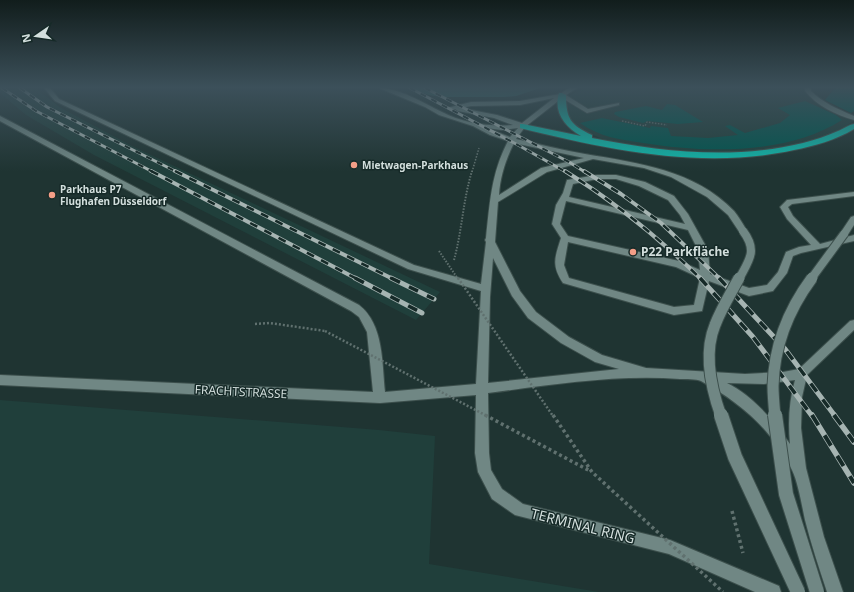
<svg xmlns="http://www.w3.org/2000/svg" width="854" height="592" viewBox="0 0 854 592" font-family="'Noto Sans',sans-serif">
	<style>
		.built { fill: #203f3b }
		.green { fill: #00554e }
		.forest { fill: #2a6861 }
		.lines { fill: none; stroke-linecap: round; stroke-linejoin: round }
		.minor-casing { stroke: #3c4f4c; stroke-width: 2 }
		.highway-casing { stroke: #3c4f4c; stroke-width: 2 }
		.path-far3 { stroke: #60716f; stroke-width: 1.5; stroke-dasharray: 1.5 1.5; stroke-linecap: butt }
		.path-far2 { stroke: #60716f; stroke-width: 2; stroke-dasharray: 1.5 1.5; stroke-linecap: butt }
		.path-far1 { stroke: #60716f; stroke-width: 2.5; stroke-dasharray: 2 2; stroke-linecap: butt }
		.path { stroke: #60716f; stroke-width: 3.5; stroke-dasharray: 3 3; stroke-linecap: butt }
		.minor { fill: #708784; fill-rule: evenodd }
		.highway { fill: #10b8aa; fill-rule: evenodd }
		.rail-far3-casing { stroke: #a6b4b2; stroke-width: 3 }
		.rail-far2-casing { stroke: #a6b4b2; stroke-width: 4 }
		.rail-far1-casing { stroke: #a6b4b2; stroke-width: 5 }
		.rail-casing { stroke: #a6b4b2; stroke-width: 5.5 }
		.rail-far3 { stroke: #162a28; stroke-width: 2; stroke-dasharray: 6; stroke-linecap: butt }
		.rail-far2 { stroke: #162a28; stroke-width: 2.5; stroke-dasharray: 8; stroke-linecap: butt }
		.rail-far1 { stroke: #162a28; stroke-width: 3.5; stroke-dasharray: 10; stroke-linecap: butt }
		.rail { stroke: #162a28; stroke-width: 4; stroke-dasharray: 12; stroke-linecap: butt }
		.minor-bridge-far2-casing { stroke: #3c4f4c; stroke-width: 10; stroke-linecap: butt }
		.minor-bridge-far1-casing { stroke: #3c4f4c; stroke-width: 13; stroke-linecap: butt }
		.minor-bridge-casing { stroke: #3c4f4c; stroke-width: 16; stroke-linecap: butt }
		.path-bridge-far2 { stroke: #60716f; stroke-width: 2; stroke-dasharray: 1.5 1.5; stroke-linecap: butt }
		.path-bridge-far1 { stroke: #60716f; stroke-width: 2.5; stroke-dasharray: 2 2; stroke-linecap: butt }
		.path-bridge { stroke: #60716f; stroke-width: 3.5; stroke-dasharray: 3 3; stroke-linecap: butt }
		.minor-bridge-far2 { stroke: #708784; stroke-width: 8 }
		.minor-bridge-far1 { stroke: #708784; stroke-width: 11 }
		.minor-bridge { stroke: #708784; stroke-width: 14 }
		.poi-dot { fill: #f49e87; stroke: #162a28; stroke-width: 1.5 }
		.labels { text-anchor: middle; stroke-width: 3; stroke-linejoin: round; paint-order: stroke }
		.far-poi-label { font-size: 10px; font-weight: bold; fill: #d3dfdd; stroke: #162a28; text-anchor: start }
		.poi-label { font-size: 12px; font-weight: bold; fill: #d3dfdd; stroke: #162a28; text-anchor: start }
		.street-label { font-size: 12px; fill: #d3dfdd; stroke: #162a28 }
		.near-street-label { font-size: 14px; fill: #d3dfdd; stroke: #162a28 }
	</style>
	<rect width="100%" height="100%" fill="#1f3432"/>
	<g class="built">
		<path d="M 0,88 L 35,88 L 61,108 L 132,146 L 440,292 L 416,320 L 94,155 L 26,115 L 0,93 Z"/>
		<path d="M 584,88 L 803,88 L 807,94 L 821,105 L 854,120 L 854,121 L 834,133 L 798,144 L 764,150 L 726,153 L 661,149 L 607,141 L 580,129 L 569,119 L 566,113 L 569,96 Z"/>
		<path d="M 0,400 L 379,430 L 435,436 L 429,564 L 599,592 L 0,592 Z"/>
	</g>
	<g class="green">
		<path d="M 835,88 L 854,88 L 854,111 L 851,113 L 825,100 Z"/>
		<path d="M 805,101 L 836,115 L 842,120 C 787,155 705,153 643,143 C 622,140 599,137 580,123 L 602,118 L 650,128 L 651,126 L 668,128 L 671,136 L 708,138 L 738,135 L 725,126 L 730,125 L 745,133 L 780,123 L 790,115 L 778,108 Z"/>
		<path d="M 667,104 L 675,105 L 703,122 L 678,124 L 648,121 L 643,123 L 619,117 L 614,114 L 615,112 L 646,106 L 662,110 Z"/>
	</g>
	<path class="forest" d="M 408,88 L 540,88 L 516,96 L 504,97 L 442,97 L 429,95 Z"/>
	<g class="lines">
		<g class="minor-casing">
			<g id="minor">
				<path d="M 44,88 L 50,88 L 59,99 L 414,265 L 481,284 L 486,242 L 485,240 L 486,238 C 490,202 491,174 508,141 L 490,135 L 473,126 L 439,115 L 425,107 L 379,88 C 399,88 424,103 442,112 C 463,123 489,127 513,125 L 494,118 L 458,111 L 455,109 L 450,110 L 447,108 L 471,102 L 520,101 L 560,94 L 569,88 L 577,88 L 566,95 L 588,109 L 619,103 L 619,105 L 587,113 L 562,98 L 525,127 L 516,139 C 539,144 562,150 585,154 C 638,163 695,170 734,211 C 739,217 743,224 747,231 L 746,233 L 740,233 L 728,215 L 707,197 L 671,177 L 644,168 L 593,159 L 547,172 L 498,202 L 495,242 L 520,291 L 536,312 L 569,337 L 602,355 L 646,368 L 745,374 L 783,372 L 799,369 L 850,321 L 854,320 L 854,330 L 807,375 L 802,397 L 801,428 L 806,468 L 824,537 L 843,592 L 827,592 C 819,568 811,544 805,520 C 802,506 798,482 792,470 C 771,429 741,403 701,381 C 696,379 686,379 680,379 C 616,374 551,385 488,393 L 489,453 L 491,470 L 502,489 L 523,504 L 670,540 L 779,586 L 781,592 L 755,592 L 669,554 L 515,515 L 492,499 L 478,472 L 475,453 L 476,395 L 380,403 L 0,385 L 0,375 L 373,392 L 367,332 L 359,317 L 351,311 L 0,121 L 0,116 L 359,305 C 384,324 382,364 385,392 L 476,384 L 481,291 L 408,269 L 55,101 ZM 554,98 L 522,123 L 497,115 L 461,108 L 471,106 L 520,105 ZM 487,128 L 501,130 L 518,128 L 510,137 ZM 514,143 L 584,158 L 541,168 L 499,195 C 500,177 506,159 514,143 ZM 493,258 L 512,296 L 528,318 L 561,343 L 595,362 L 619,369 L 488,383 L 490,297 ZM 795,380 C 789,401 788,422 790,444 C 773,420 753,396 727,383 L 764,384 Z"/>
				<path d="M 805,88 L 811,88 L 811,91 C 823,103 838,109 854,116 L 854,120 C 836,115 817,106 805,91 Z"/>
				<path d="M 597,175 L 616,175 L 645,182 L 674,196 L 688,214 L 708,250 L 710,274 L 749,288 L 767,285 L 778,272 L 786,252 L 799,247 L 811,245 L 787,219 L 780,207 L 787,200 L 854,192 L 854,196 L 792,204 L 788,207 L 793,216 L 820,244 L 854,235 L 854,241 L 801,253 L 793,256 L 787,273 L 773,291 L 749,296 L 709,281 L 702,311 L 674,315 L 563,283 C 551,265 555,257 561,238 L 552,224 L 556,205 L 563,193 L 567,180 ZM 597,179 L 616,179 L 639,186 L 668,200 L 680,215 L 685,224 L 569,197 L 573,184 ZM 566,201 L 688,230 L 698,250 L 700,270 L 679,261 L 568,236 L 560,224 ZM 568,242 L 676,267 L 700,278 L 694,305 L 674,307 L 569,278 L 564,265 Z"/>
				<path d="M 854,216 L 854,225 L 847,236 L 841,236 L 840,234 L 841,232 L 851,217 Z"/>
			</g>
		</g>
		<g class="highway-casing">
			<path id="highway" d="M 559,93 L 562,93 L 566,95 C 566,118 570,125 592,135 L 592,138 C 662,152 733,160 803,143 C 815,140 827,136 838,131 C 843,129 848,125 854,124 L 854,129 C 836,140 814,146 794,150 C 703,170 609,150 520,128 L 520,124 L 523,124 L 581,136 C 565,127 553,112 559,93 Z"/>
		</g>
		<g class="path-far3">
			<path d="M 622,121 L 645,126 L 647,122 L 667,125"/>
			<path d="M 472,172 L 479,148"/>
		</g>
		<path class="path-far2" d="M 454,260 C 462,231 463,200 472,171"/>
		<path class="path-far1" d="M 255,324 L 270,323 L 325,331"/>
		<path class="path" d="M 732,511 L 743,553"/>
		<use href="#minor" class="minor"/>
		<use href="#highway" class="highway"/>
		<g class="rail-far3-casing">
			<g id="rail-far3">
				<path d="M 2,88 L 36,111 L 153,172"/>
				<path d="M 20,88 L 47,107 L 177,172"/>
				<path d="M 410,88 L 518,145 L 566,172"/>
				<path d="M 425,88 L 569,162 L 585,172"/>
			</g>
		</g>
		<g class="rail-far2-casing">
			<g id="rail-far2">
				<path d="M 151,171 L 357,279"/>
				<path d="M 175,171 L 393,279"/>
				<path d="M 565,171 C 615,202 659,238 701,279"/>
				<path d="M 584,171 L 621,194 L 661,223 L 720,279"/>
			</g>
		</g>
		<g class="rail-far1-casing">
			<g id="rail-far1">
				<path d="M 355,278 L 422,313"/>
				<path d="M 391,278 L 434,299"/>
				<path d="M 700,278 L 753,337 L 812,416"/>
				<path d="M 719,278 L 785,349 L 835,416"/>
			</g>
		</g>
		<g class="rail-casing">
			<g id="rail">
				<path d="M 812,415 L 854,483"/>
				<path d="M 834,415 L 854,442"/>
			</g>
		</g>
		<use href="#rail-far3" class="rail-far3"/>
		<use href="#rail-far2" class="rail-far2"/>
		<use href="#rail-far1" class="rail-far1"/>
		<use href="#rail" class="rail"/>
		<g class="minor-bridge-far2-casing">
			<g id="minor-bridge-far2">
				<path d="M 739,279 C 749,260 758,251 743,231"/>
				<path d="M 811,279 L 844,234"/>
			</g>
		</g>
		<g class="minor-bridge-far1-casing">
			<g id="minor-bridge-far1">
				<path d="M 721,416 C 711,388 703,354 715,325 C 721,309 731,293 739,278"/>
				<path d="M 775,416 C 774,406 773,396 773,386 C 774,346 789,309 812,278"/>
			</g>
		</g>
		<g class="minor-bridge-casing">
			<g id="minor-bridge">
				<path d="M 721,415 L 735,457 L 798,592"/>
				<path d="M 775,415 L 786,494 L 817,592"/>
			</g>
		</g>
		<path class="path-bridge-far2" d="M 439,251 L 458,279"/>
		<g class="path-bridge-far1">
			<path d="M 458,278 L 553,416"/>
			<path d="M 325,331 L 487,416"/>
		</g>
		<g class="path-bridge">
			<path d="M 485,415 L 590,471"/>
			<path d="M 553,415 L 592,472 L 723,592"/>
		</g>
		<use href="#minor-bridge-far2" class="minor-bridge-far2"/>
		<use href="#minor-bridge-far1" class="minor-bridge-far1"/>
		<use href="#minor-bridge" class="minor-bridge"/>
	</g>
	<linearGradient id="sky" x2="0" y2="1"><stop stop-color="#111d1c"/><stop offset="0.51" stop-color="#3c505a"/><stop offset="1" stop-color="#3c505a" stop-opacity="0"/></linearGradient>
	<rect width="854" height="171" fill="url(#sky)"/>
	<g class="poi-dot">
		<circle cx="354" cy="165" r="4"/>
		<circle cx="52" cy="195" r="4"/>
		<circle cx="633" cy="252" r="4"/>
	</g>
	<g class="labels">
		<g class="far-poi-label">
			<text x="362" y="169">Mietwagen-Parkhaus</text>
			<text x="60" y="193">Parkhaus P7<tspan x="60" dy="12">Flughafen Düsseldorf</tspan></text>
		</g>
		<g class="poi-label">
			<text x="641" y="256">P22 Parkfläche</text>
		</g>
		<g class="street-label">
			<text transform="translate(241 392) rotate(3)" y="4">FRACHTSTRASSE</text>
		</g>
		<g class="near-street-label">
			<text transform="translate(583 526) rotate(14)" y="5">TERMINAL RING</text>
		</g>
	</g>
	<g transform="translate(36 36) rotate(257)" stroke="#162a28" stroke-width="3" paint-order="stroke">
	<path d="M0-3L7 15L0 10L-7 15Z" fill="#d3dfdd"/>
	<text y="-6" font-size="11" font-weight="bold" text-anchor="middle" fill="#d3dfdd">N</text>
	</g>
</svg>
